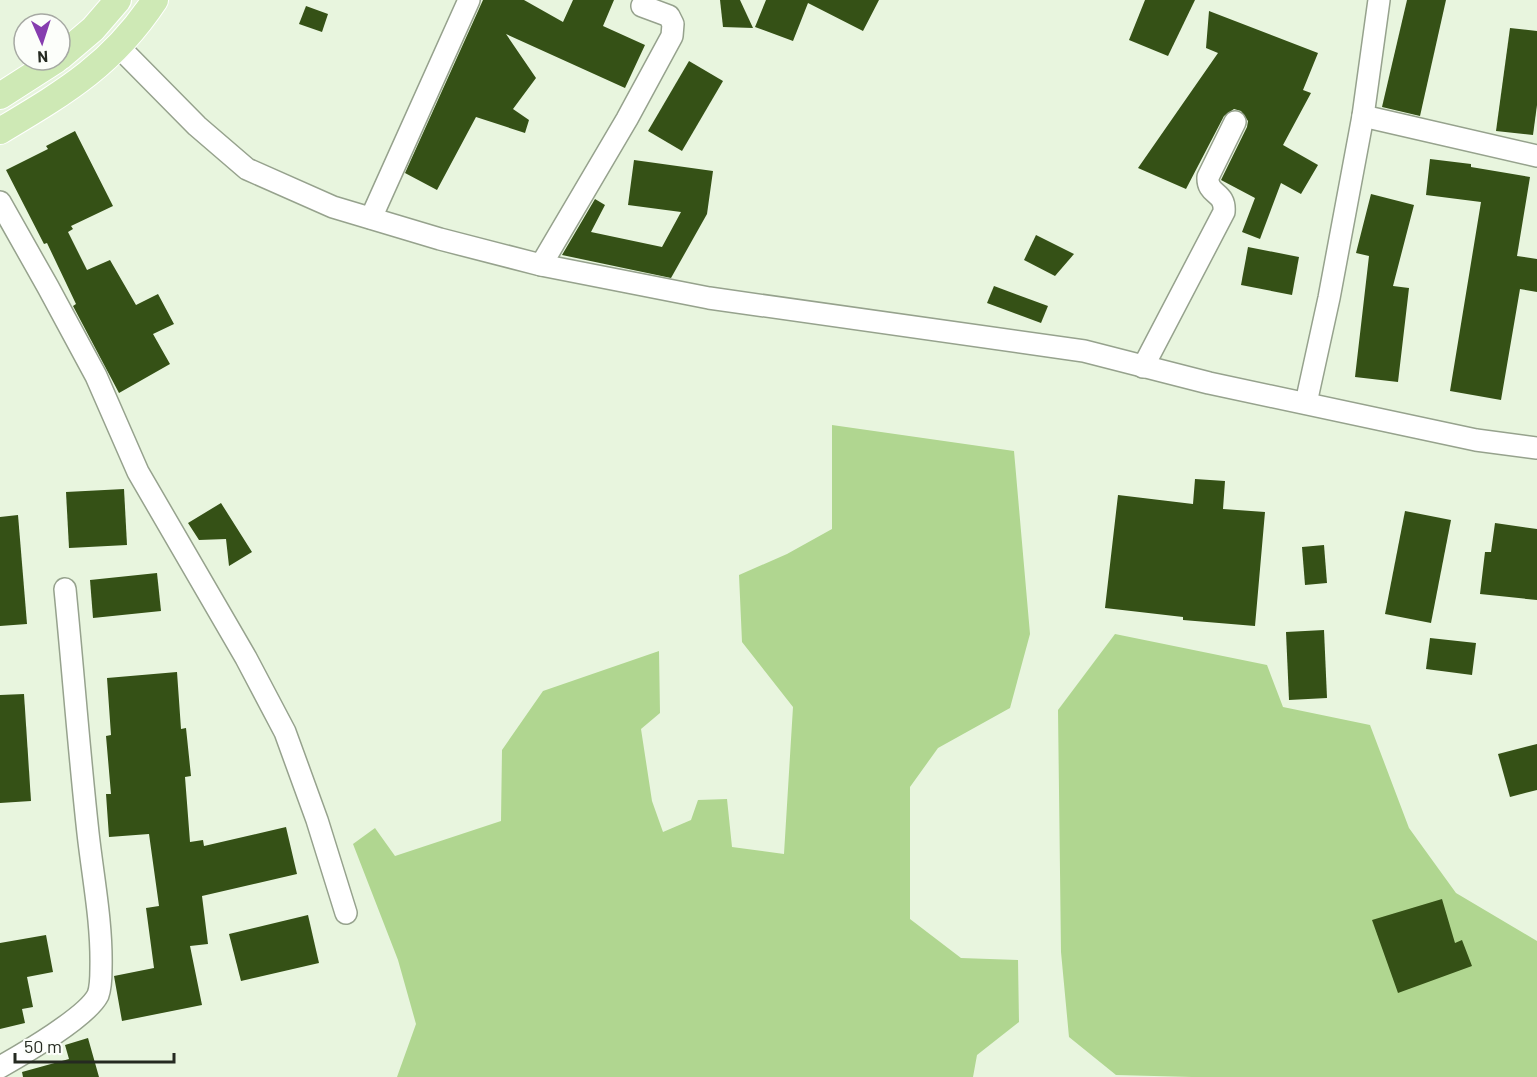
<svg xmlns="http://www.w3.org/2000/svg" width="1537" height="1077" viewBox="0 0 1537 1077" font-family="Barlow,sans-serif">
	<style>
		.green { fill: #b0d690 }
		.building { fill: #355116 }
		.lines { fill: none; stroke-linecap: round; stroke-linejoin: round }
		.minor-casing { stroke: #96a28d; stroke-width: 24 }
		.major-casing { stroke: #fff; stroke-width: 28 }
		.minor { stroke: #fff; stroke-width: 21 }
		.major { stroke: #cee9b5; stroke-width: 26 }
	</style>
	<rect width="100%" height="100%" fill="#e8f5de"/>
	<g class="green">
		<path d="M 832,425 L 1014,451 L 1030,634 L 1010,708 L 938,748 L 910,787 L 910,919 L 961,958 L 1018,960 L 1019,1022 L 977,1055 L 973,1077 L 397,1077 L 416,1024 L 398,960 L 353,844 L 375,828 L 395,856 L 501,821 L 502,750 L 543,691 L 659,651 L 660,713 L 641,729 L 652,801 L 663,832 L 691,820 L 698,800 L 727,799 L 732,847 L 784,854 L 793,707 L 742,642 L 739,575 L 787,554 L 832,529 Z"/>
		<path d="M 1115,634 L 1267,665 L 1283,707 L 1370,725 L 1409,828 L 1456,893 L 1537,941 L 1537,1077 L 1192,1077 L 1116,1075 L 1069,1037 L 1061,952 L 1058,710 Z"/>
	</g>
	<g class="building">
		<path d="M 483,0 L 524,0 L 563,22 L 573,0 L 614,0 L 603,26 L 645,45 L 625,88 L 506,34 L 536,78 L 513,109 L 529,120 L 525,133 L 476,117 L 437,190 L 405,173 Z"/>
		<path d="M 720,0 L 740,0 L 753,28 L 723,27 Z"/>
		<path d="M 766,0 L 879,0 L 863,31 L 808,3 L 793,41 L 755,27 Z"/>
		<path d="M 1145,0 L 1195,0 L 1168,56 L 1129,40 Z"/>
		<path d="M 1407,0 L 1446,0 L 1420,116 L 1382,107 Z"/>
		<path d="M 306,6 L 328,14 L 322,32 L 299,24 Z"/>
		<path d="M 1209,11 L 1318,53 L 1303,90 L 1311,93 L 1283,145 L 1318,165 L 1301,194 L 1281,183 L 1260,239 L 1242,232 L 1255,198 L 1221,180 L 1247,127 L 1248,121 L 1241,111 L 1234,109 L 1224,116 L 1186,189 L 1138,168 L 1218,53 L 1206,48 Z"/>
		<path d="M 1510,28 L 1537,31 L 1537,105 L 1533,135 L 1496,131 Z"/>
		<path d="M 689,61 L 723,81 L 682,151 L 648,131 Z"/>
		<path d="M 75,131 L 113,206 L 71,226 L 73,229 L 68,232 L 87,270 L 110,260 L 136,305 L 158,294 L 174,324 L 153,334 L 170,364 L 119,393 L 73,306 L 76,304 L 47,243 L 44,244 L 6,170 L 48,149 L 46,146 Z"/>
		<path d="M 1430,159 L 1471,164 L 1471,167 L 1530,177 L 1517,256 L 1537,259 L 1537,292 L 1520,289 L 1501,400 L 1450,391 L 1481,202 L 1426,195 Z"/>
		<path d="M 634,160 L 713,171 L 707,214 L 671,278 L 562,255 L 595,199 L 605,205 L 591,232 L 662,247 L 681,212 L 628,205 Z"/>
		<path d="M 1371,194 L 1414,205 L 1393,286 L 1409,288 L 1398,382 L 1355,377 L 1369,256 L 1356,253 Z"/>
		<path d="M 1036,235 L 1074,254 L 1055,276 L 1024,260 Z"/>
		<path d="M 1248,247 L 1299,257 L 1292,295 L 1241,285 Z"/>
		<path d="M 994,286 L 1048,306 L 1041,323 L 987,303 Z"/>
		<path d="M 1195,479 L 1225,481 L 1223,509 L 1265,512 L 1255,626 L 1183,620 L 1183,617 L 1105,608 L 1118,495 L 1193,504 Z"/>
		<path d="M 124,489 L 127,545 L 69,548 L 66,492 Z"/>
		<path d="M 221,503 L 252,552 L 229,566 L 226,539 L 199,540 L 188,523 Z"/>
		<path d="M 1405,511 L 1451,520 L 1431,623 L 1385,614 Z"/>
		<path d="M 18,515 L 27,624 L 0,626 L 0,517 Z"/>
		<path d="M 1495,523 L 1537,529 L 1537,600 L 1480,594 L 1485,552 L 1491,552 Z"/>
		<path d="M 1324,545 L 1327,583 L 1305,585 L 1302,547 Z"/>
		<path d="M 157,573 L 161,611 L 93,618 L 90,580 Z"/>
		<path d="M 1324,630 L 1327,698 L 1289,700 L 1286,632 Z"/>
		<path d="M 1430,638 L 1476,643 L 1472,675 L 1426,669 Z"/>
		<path d="M 177,672 L 181,729 L 186,728 L 191,776 L 185,777 L 190,842 L 203,840 L 204,846 L 286,827 L 297,874 L 202,896 L 208,944 L 190,946 L 202,1005 L 122,1021 L 114,976 L 154,968 L 146,908 L 159,906 L 149,834 L 109,837 L 106,794 L 111,794 L 106,736 L 111,735 L 107,678 Z"/>
		<path d="M 24,694 L 31,801 L 0,803 L 0,695 Z"/>
		<path d="M 1537,744 L 1537,790 L 1510,797 L 1498,754 Z"/>
		<path d="M 1442,899 L 1455,943 L 1462,940 L 1472,966 L 1398,993 L 1372,920 Z"/>
		<path d="M 308,915 L 319,963 L 241,981 L 229,934 Z"/>
		<path d="M 46,935 L 53,972 L 27,977 L 33,1007 L 22,1009 L 25,1023 L 0,1029 L 0,943 Z"/>
		<path d="M 88,1038 L 99,1077 L 23,1077 L 22,1072 L 69,1059 L 65,1045 Z"/>
	</g>
	<g class="lines">
		<g class="minor-casing">
			<g id="minor">
				<path d="M 119,47 L 197,126 L 247,169 L 333,207 L 440,239 L 541,265 L 709,298 L 1084,351 L 1209,383 L 1476,440 L 1537,448"/>
				<path d="M 1363,116 L 1537,156"/>
				<path d="M 0,202 L 48,287 L 96,376 L 138,472 L 246,658 L 285,732 L 317,820 L 346,913"/>
				<path d="M 371,218 L 469,0"/>
				<path d="M 541,265 L 627,119 L 672,36 L 673,24 L 669,16 L 642,6"/>
				<path d="M 1143,367 L 1224,212 C 1226,191 1207,196 1208,177 L 1235,122"/>
				<path d="M 1306,403 L 1329,298 L 1363,116 L 1379,0"/>
				<path d="M 0,1067 C 23,1054 87,1017 98,995 C 101,987 101,976 101,968 C 102,922 93,878 88,833 C 79,751 73,670 65,589"/>
			</g>
		</g>
		<g class="major-casing">
			<g id="major">
				<path d="M 60,57 L 93,29 L 118,0"/>
				<path d="M 0,96 L 56,60"/>
				<path d="M 0,131 C 65,92 112,65 155,0"/>
			</g>
		</g>
		<use href="#minor" class="minor"/>
		<use href="#major" class="major"/>
	</g>
	<g transform="translate(42 42) rotate(177)"><circle r="28" fill="#fcfefa" stroke="#a6a9a3" stroke-width="1.5"/>
	<path d="M0-4.5L10 22L0 15L-10 22Z" fill="#863daf"/>
	<text y="-9" font-size="16" font-weight="bold" text-anchor="middle" fill="#252a21">N</text>
	</g>
	<path d="M15 1053v9h159v-9" fill="none" stroke="#252a21" stroke-width="3"/>
	<text x="24" y="1053" font-size="18" fill="#252a21" stroke="#fcfefa" stroke-width="4.5" paint-order="stroke">50 m</text>
</svg>
